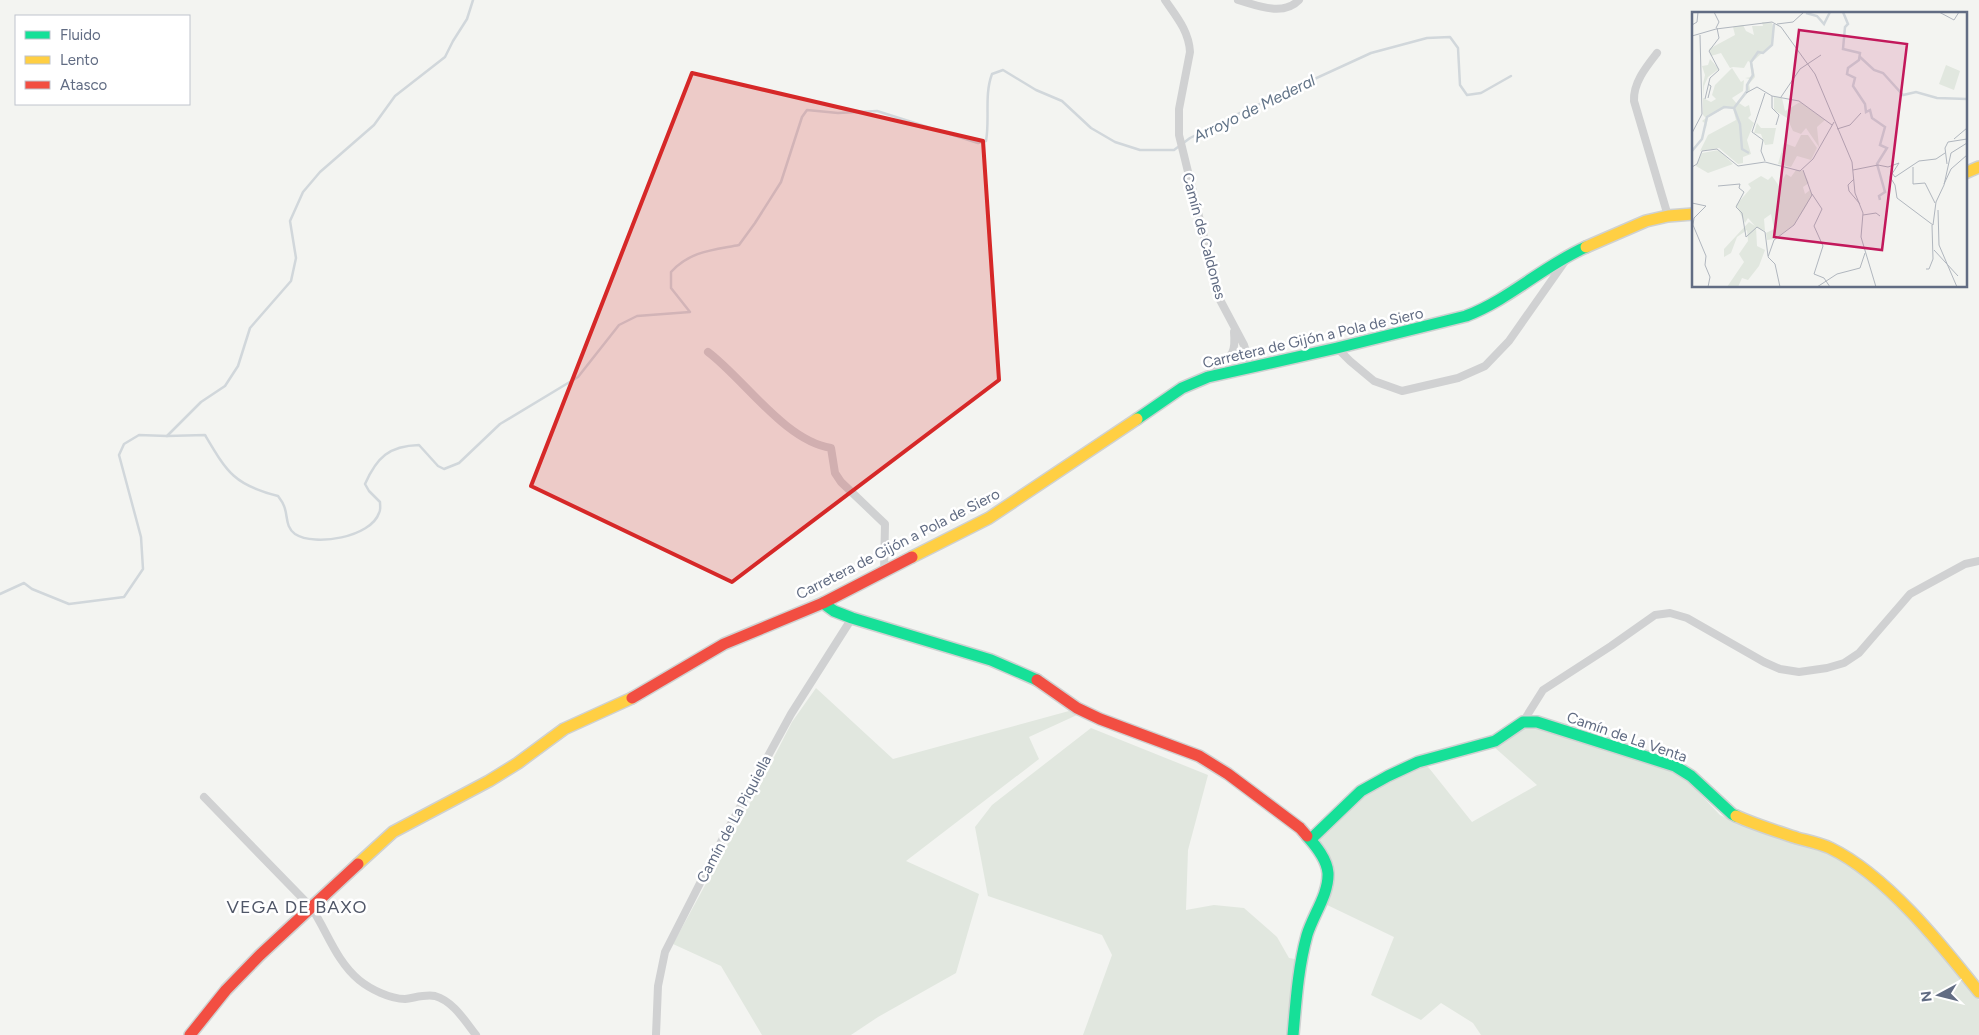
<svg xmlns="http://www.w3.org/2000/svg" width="1979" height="1035" viewBox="0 0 1979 1035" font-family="Figtree,sans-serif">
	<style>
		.green { fill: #e1e7df }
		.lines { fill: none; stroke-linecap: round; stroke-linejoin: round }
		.stream { stroke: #d1d7db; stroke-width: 2.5 }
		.fast-casing { stroke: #cfd1d1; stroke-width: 14 }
		.slow-casing { stroke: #cfd1d1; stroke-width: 14 }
		.jam-casing { stroke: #cfd1d1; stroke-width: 14 }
		.street { stroke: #d0d1d2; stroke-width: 8 }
		.fast { stroke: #16e098; stroke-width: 11 }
		.slow { stroke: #ffcf43; stroke-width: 11 }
		.jam { stroke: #f24e42; stroke-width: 11 }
		.marked { fill: #d62828; fill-opacity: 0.2; stroke: #d62828; stroke-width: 4; stroke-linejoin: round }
		.labels { text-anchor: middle; stroke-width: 5; stroke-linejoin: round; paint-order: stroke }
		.street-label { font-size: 15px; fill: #616c83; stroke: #fff }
		.water-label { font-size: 16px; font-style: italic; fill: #627488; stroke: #fff }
		.quarter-label { font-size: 18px; letter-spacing: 1px; fill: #505768; stroke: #fff }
		.inset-river { fill: none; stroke: #d1d7db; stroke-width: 2.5 }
		.inset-road { fill: none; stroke: #b0b6be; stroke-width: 1 }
		.view { fill: #c2185b; fill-opacity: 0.15; stroke: #c2185b; stroke-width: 2.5 }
		.inset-edge { fill: none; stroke: #616c83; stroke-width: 2.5 }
	</style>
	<rect width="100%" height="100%" fill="#f3f4f1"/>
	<g class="green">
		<path d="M 816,688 L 893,759 L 1069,711 L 1077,715 L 1029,737 L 1039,759 L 906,861 L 979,894 L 956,973 L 878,1017 L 851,1035 L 762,1035 L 721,966 L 673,944 L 756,792 L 792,722 Z"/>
		<path d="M 1534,726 L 1672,769 L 1686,779 L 1720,815 L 1740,824 L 1840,858 L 1882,892 L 1931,939 L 1979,1000 L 1979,1035 L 1481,1035 L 1473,1023 L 1441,1003 L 1421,1020 L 1371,995 L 1394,937 L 1323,903 L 1333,871 L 1319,839 L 1330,826 L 1364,794 L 1424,764 L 1429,768 L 1472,822 L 1537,785 L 1493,746 L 1523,729 Z"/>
		<path d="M 1091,728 L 1208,775 L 1188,850 L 1186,910 L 1214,905 L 1244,908 L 1277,937 L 1289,958 L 1295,959 L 1289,1035 L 1083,1035 L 1112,955 L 1102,935 L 988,896 L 975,827 L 992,805 Z"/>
	</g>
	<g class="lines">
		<g class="stream">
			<path d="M 167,436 L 201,402 L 225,386 L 238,366 L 250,328 L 291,281 L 296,258 L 290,221 L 303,192 L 320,172 L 374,125 L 395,96 L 445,57 L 453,41 L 467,19 L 473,0"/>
			<path d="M 0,594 L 24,583 L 32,589 L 69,604 L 124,597 L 143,569 L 141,537 L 119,455 L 124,444 L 139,435 L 167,436 L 205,435 C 227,472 234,485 278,496 C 280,499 283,502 284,506 C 288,515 285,527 295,534 C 315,547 371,537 379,513 C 381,510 380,506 380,502 L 369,491 L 365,484 C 377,457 389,446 419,445 L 438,466 L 444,469 L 459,463 L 500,424 L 578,377 L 619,325 L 637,316 L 690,312 L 671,288 L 671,272 C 690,251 713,250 739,245 L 755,223 L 781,182 L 802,117 L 807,110 L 838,113 L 877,111 L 978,143 L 986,141 C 990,120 984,95 992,74 L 1003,70 L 1036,90 L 1062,101 L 1091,128 L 1115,142 L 1140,150 L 1174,150 L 1190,138 L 1238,114 L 1371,53 L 1427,38 L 1450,37 L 1458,48 L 1460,85 L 1467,95 L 1481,93 L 1511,76"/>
		</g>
		<g class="fast-casing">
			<g id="fast">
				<path d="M 1137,419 L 1182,388 L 1208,377 L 1337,348 L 1466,316 C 1510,299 1543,266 1586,247"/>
				<path d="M 823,603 L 834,611 L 852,618 L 991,660 L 1037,680"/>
				<path d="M 1311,839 L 1361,791 L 1388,776 L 1418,762 L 1495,741 L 1523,722 L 1537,722 L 1675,766 L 1691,776 L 1732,814 L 1736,816"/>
				<path d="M 1293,1035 C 1296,1001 1298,968 1307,935 C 1313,915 1329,894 1328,873 C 1327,859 1316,846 1307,836"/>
			</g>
		</g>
		<g class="slow-casing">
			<g id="slow">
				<path d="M 1965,173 L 1979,167"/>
				<path d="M 1586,247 L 1646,221 L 1668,216 L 1693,214"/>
				<path d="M 912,557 L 989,518 L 1137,419"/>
				<path d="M 1736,816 C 1756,825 1776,831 1797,838 C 1808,841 1819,843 1830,848 C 1886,875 1941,944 1979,992"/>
				<path d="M 358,864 L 393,832 L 489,781 L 518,763 L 564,729 L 632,698"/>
			</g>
		</g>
		<g class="jam-casing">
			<g id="jam">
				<path d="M 1037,680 L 1077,708 L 1100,719 L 1199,756 L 1228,774 L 1300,828 L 1307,836"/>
				<path d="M 632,698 L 724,644 L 823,603 L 912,557"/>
				<path d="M 190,1035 L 226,990 L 260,955 L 358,864"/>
			</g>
		</g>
		<g class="street">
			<path d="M 1165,0 C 1176,16 1189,31 1190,52 L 1179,109 L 1179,135 L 1219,298 L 1244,345 L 1251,367"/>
			<path d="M 1238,0 C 1256,5 1283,17 1299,0"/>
			<path d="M 1657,53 C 1646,67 1633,83 1634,101 L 1668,216"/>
			<path d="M 1337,348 L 1350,361 L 1374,381 L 1402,391 L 1458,378 L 1485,366 L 1509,341 L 1568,257"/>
			<path d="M 708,352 C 744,379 785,441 831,448 L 835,473 L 841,482 L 885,524 L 884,572"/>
			<path d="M 1208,377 C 1222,354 1237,366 1234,332"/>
			<path d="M 1523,722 L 1543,690 L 1611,646 L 1655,615 L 1670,613 L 1687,618 L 1764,662 L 1780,669 L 1799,672 L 1827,668 L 1844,663 L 1859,653 L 1910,594 L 1965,564 L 1979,561"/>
			<path d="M 204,797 L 311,907 C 327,931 336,961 359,980 C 370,989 390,999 405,999 C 414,998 425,994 435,996 C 453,1001 465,1021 476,1035"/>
			<path d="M 656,1035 L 658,986 L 665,952 L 721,842 L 791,714 L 852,618"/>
		</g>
		<use href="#fast" class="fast"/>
		<use href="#slow" class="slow"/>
		<use href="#jam" class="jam"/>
	</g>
	<path class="marked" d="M 692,73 L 983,141 L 999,380 L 732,582 L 531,486 Z"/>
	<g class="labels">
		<g class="street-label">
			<text transform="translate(1204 236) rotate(75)" y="5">Camín de Caldones</text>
			<text transform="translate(1313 338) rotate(-13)" y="5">Carretera de Gijón a Pola de Siero</text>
			<text transform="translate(898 544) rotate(-27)" y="5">Carretera de Gijón a Pola de Siero</text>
			<text transform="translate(1627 737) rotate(19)" y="5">Camín de La Venta</text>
			<text transform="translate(734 819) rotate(-62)" y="5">Camín de La Piquiella</text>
		</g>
		<g class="water-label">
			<text transform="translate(1254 108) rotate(-26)" y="6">Arroyo de Mederal</text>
		</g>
		<g class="quarter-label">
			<text x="297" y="913">VEGA DE BAXO</text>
		</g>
	</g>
	<g transform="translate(1692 12)">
		<rect width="275" height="275" fill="#f3f4f1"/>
		<path d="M 70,10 L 80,11 L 82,19 L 79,33 L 60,50 L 63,65 L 57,72 L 58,78 L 47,91 L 53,95 L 57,93 L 59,103 L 56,106 L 62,111 L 55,128 L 59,142 L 51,145 L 51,151 L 46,152 L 27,136 L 8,139 L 16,123 L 44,108 L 41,96 L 33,96 L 16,105 L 14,116 L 12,115 L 14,112 L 10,109 L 14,106 L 11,103 L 11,72 L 13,63 L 10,54 L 16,53 L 18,47 L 27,57 L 16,65 L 12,74 L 11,86 L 19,90 L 24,87 L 20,83 L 23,73 L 40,56 L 49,70 L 52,68 L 51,79 L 40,86 L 45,92 L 55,78 L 58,67 L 53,66 L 60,65 L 58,50 L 56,49 L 52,56 L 41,55 L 38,56 L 29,41 L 19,44 L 17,37 L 43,23 L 41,15 L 51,13 L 54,19 L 62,23 L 60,14 L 71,14 ZM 254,53 L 268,59 L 262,78 L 247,72 ZM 82,85 L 90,86 L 93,99 L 108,90 L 133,108 L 125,115 L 127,135 L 114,116 L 109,122 L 101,119 L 95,106 L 82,98 ZM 65,111 L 69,116 L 84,116 L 81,132 L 73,133 L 69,122 L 62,121 ZM 109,123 L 116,123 L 125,136 L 119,148 L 105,144 L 99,155 L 86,152 L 92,131 L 103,135 ZM 27,138 L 41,152 L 16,161 L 4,154 L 10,141 ZM 104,158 L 111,159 L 117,171 L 111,175 L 113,182 L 118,178 L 120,183 L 113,196 L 102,213 L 82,227 L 75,228 L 74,221 L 82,217 L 79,202 L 72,207 L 73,219 L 64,215 L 65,234 L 73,238 L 67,254 L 56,268 L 50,266 L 46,275 L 35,275 L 52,250 L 47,242 L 56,229 L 55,218 L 45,225 L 39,241 L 32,245 L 32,237 L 57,210 L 63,214 L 56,206 L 53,211 L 44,193 L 59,176 L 56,172 L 69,164 L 76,168 L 80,164 L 87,174 L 94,162 L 99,165 Z" fill="#e1e7df"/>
		<path class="inset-river" d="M 151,0 L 156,12 L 153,15 L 151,37 L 168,41 L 167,48 L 156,56 L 155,62 L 163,66 L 161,74 L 173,92 L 174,100 L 178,98 L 180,106 L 193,115 L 188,133 L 195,136 L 185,152 L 193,180 L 187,184 L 188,188M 114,1 L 125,4 L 132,12 L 138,0M 168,45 L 182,58 L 191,61 L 211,83 L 224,80 L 245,86 L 275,87M 42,96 L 48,112 L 50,137 L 57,141M 0,139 L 10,127 L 15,105 L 32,95 L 42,96 L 55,79 L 55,73 L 61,63 L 59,50 L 66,40 L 71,41 L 80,33 L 82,12"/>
		<path class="inset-road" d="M 22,0 L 27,10 L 24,16M 247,0 L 262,8 L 267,0M 85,12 L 101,10 L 112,0M 0,13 L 5,10 L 6,0M 0,24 L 24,17 L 80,10 L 89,15 L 112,47 L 123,62 L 160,150 L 163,181 L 171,201 L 169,225 L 184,275M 54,81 L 65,75 L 80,84 L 107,89 L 140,113M 73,81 L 60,120 L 71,128 L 69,139 L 73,149M 80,84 L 80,96 L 87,103 L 84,113M 89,85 L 108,57 L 129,43M 16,86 L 19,74 L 16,72M 13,87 L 18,66 L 27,58 L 17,39 L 27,26 L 25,16M 145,117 L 158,113 L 169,101M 0,121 L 10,102 L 8,23M 262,127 L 275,116M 255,152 L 253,136 L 256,130 L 275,127M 0,155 L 5,152 L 10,139 L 25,137 L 46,154 L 73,150 L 108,159 L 121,147 L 142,110M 221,155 L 221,172 L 233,171 L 243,191M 161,158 L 186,153 L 196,155 L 207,151 L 198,165 L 203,173 L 205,186 L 241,213 L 244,190 L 252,173 L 259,141 L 275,131M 200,161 L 203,165 L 227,149 L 244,147 L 253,141M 162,167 L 156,173 L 157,179 L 168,192M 252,172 L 259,157 L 275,143M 26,174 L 48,172 L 47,176 L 52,180 L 44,195 L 50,201 L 54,225 L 65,215 L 73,220 L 76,244M 120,182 L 130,197 L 122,214 L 131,234 L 122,262 L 132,266 L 138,275M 0,191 L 14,194 L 2,206 L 1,213 L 14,244 L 13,253 L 18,265 L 16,275M 246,198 L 247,233 L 265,275M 171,203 L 184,201 L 188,204M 242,238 L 266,264M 234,257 L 237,257 L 241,247 L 240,213M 88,275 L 83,252 L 76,245 L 82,228 L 102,213 L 120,183 L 111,158M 125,275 L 145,262 L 168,256 L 173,241"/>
		<path class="view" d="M 107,18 L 215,32 L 190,238 L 82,225 Z"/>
		<rect width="275" height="275" class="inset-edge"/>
	</g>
	<rect x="15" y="15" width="175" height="90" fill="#ffffff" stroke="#c0c4cd"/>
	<rect x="25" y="31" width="25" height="8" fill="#16e098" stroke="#c0c4cd"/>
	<text x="60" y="40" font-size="15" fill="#616c83">Fluido</text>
	<rect x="25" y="56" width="25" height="8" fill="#ffcf43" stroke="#c0c4cd"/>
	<text x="60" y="65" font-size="15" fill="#616c83">Lento</text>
	<rect x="25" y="81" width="25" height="8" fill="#f24e42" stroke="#c0c4cd"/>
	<text x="60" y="90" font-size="15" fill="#616c83">Atasco</text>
	<g transform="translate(1939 995) rotate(263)" stroke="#ffffff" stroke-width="4" paint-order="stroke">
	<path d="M0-4L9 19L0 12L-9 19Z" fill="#616c83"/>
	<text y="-8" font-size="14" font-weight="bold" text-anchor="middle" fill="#616c83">N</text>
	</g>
</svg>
